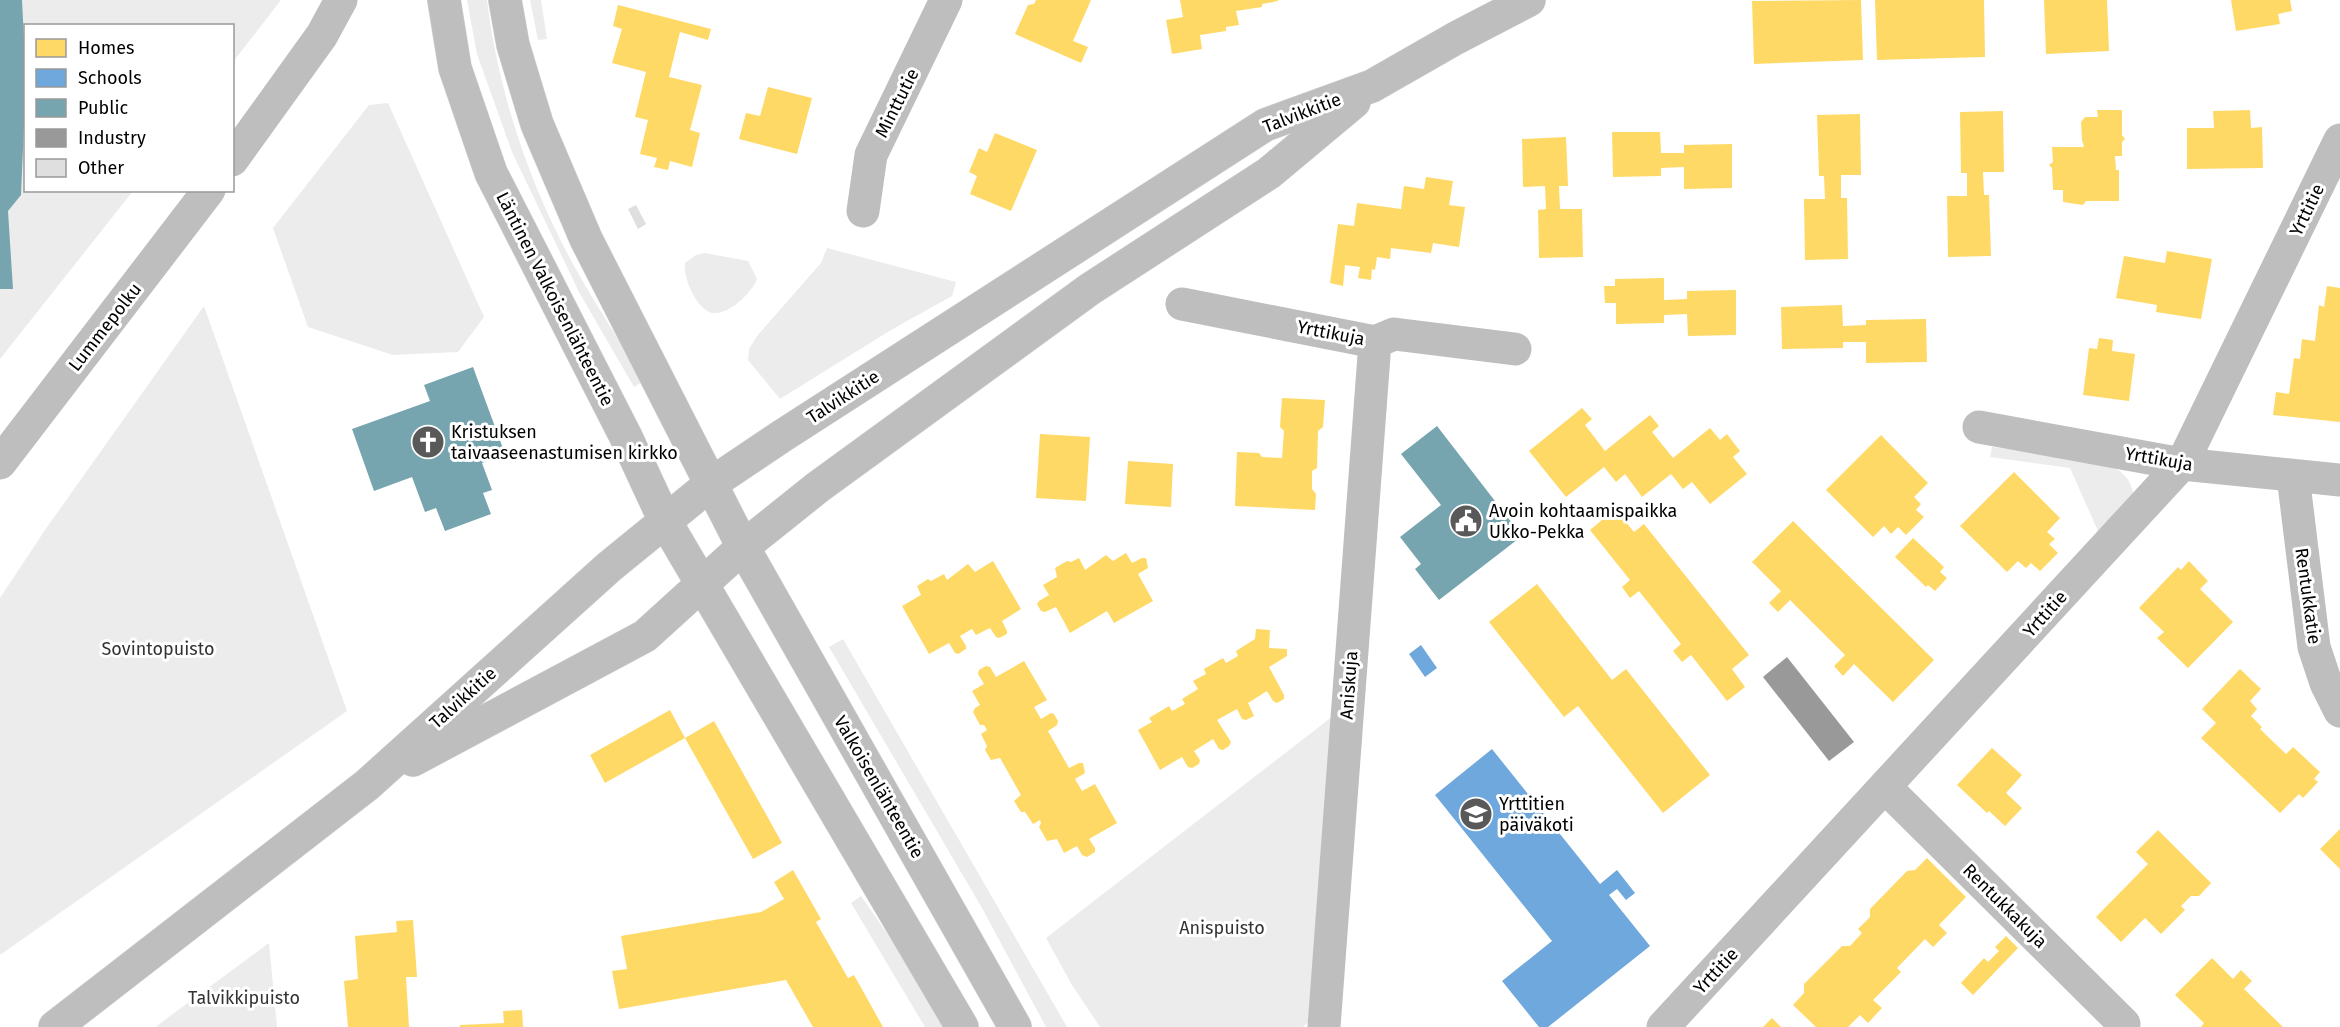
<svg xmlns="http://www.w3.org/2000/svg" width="2340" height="1027" viewBox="0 0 2340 1027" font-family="'Fira Sans',sans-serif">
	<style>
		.green { fill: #ececec }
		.homes { fill: #ffd966 }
		.schools { fill: #6fa8dc }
		.public { fill: #76a5af }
		.industry { fill: #999 }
		.building { fill: #dfdfdf }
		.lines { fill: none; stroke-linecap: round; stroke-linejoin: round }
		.major-casing { stroke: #dbdbdb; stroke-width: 34 }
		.minor { stroke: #bebebe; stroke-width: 33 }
		.major { stroke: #bebebe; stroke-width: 33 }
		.labels { text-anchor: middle; stroke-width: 6; stroke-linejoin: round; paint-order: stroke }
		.street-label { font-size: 18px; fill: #000; stroke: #fff }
		.poi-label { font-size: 18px; fill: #000; stroke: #fff; text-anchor: start }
		.park-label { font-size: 18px; fill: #333; stroke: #fff }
	</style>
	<rect width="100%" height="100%" fill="#fff"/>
	<g class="green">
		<path d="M 0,0 L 281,0 L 233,62 L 232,26 L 26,26 L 26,190 L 133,191 L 0,359 Z"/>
		<path d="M 467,0 L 487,0 C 497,82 523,165 560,239 C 584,288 616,334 644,381 L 634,387 L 579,292 L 512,152 L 477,54 Z"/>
		<path d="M 530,0 L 541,0 L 547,39 L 538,40 Z"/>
		<path d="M 388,103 L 484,317 L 458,352 L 393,355 L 308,327 L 273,228 L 369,105 Z"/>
		<path d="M 827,248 L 956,282 L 952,296 L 891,330 L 780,399 L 748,360 L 749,349 L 757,336 L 821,263 Z"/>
		<path d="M 705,253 L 748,261 L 757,279 C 752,293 725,319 709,312 C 695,305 683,278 685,263 L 696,255 Z"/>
		<path d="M 204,306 L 347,711 L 0,955 L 0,598 L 45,530 Z"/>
		<path d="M 1992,447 C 2023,451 2091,454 2116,469 C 2127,475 2131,483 2134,495 L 2102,540 L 2070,468 L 1990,457 Z"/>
		<path d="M 843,639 L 1067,1027 L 1046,1027 L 982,908 L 829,647 Z"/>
		<path d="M 1337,713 L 1315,1015 L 1303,1027 L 1100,1027 L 1072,985 L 1046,938 Z"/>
		<path d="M 861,896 L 898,949 L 946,1027 L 925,1027 L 851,903 Z"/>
		<path d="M 269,943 L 277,1027 L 156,1027 L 162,1022 Z"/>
	</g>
	<g class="homes">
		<path d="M 1036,0 L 1091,0 L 1073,41 L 1088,47 L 1081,63 L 1015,34 L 1028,5 L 1034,4 Z"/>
		<path d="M 1180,0 L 1278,0 L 1278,1 L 1262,4 L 1262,7 L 1236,11 L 1239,25 L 1226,27 L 1226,31 L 1200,35 L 1202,49 L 1172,54 L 1166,20 L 1183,17 Z"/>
		<path d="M 1861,0 L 1863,60 L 1754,64 L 1752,1 Z"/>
		<path d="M 1875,0 L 1984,0 L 1985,57 L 1877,60 Z"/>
		<path d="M 2044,0 L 2107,0 L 2109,51 L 2046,54 Z"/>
		<path d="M 2231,0 L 2290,0 L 2292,11 L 2278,14 L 2280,24 L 2236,31 Z"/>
		<path d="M 618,5 L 711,29 L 708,40 L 680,32 L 669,77 L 702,85 L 690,130 L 700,133 L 692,167 L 670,161 L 668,170 L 654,167 L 657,158 L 640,154 L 648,120 L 635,117 L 646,72 L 612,63 L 622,29 L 613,26 Z"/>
		<path d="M 768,87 L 812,98 L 797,154 L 739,139 L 746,113 L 760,116 Z"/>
		<path d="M 2097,110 L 2122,110 L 2122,135 L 2125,139 L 2122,142 L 2122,156 L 2115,156 L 2116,170 L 2119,170 L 2119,201 L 2086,201 L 2083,205 L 2063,202 L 2063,190 L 2053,190 L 2052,168 L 2049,165 L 2053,162 L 2052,147 L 2084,147 L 2082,140 L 2081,122 L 2085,117 L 2098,117 Z"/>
		<path d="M 2250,110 L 2251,128 L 2262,127 L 2263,168 L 2187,169 L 2187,128 L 2214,128 L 2213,111 Z"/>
		<path d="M 2003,111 L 2004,172 L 1983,172 L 1984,195 L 1989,195 L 1991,256 L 1948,257 L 1947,196 L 1967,196 L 1967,173 L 1961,173 L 1960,112 Z"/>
		<path d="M 1860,114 L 1861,175 L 1841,175 L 1841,198 L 1847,198 L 1848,259 L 1805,260 L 1804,199 L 1825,199 L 1824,176 L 1819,176 L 1817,115 Z"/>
		<path d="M 1612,132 L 1660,132 L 1661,153 L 1684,153 L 1684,145 L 1732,144 L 1732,188 L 1684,189 L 1684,167 L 1661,168 L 1661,176 L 1613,177 Z"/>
		<path d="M 995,133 L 1037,150 L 1011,211 L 970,194 L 977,176 L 969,172 L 979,148 L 987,152 Z"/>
		<path d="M 1566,137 L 1568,186 L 1559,186 L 1560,209 L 1582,209 L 1583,257 L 1539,258 L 1538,210 L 1546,209 L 1545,186 L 1523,187 L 1522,139 Z"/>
		<path d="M 1426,177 L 1453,181 L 1449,205 L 1465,207 L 1459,247 L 1433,243 L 1431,253 L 1391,248 L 1390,259 L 1377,257 L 1375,270 L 1372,269 L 1371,280 L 1358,278 L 1360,267 L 1345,265 L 1343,286 L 1330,283 L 1338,224 L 1354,226 L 1357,203 L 1401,209 L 1404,186 L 1424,189 Z"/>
		<path d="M 2167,251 L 2212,259 L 2201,319 L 2156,312 L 2157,305 L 2116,298 L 2124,256 L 2165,263 Z"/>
		<path d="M 1664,278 L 1664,300 L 1687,299 L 1687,291 L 1736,290 L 1736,335 L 1688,336 L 1687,314 L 1664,315 L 1664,323 L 1616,324 L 1616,303 L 1605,303 L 1604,286 L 1615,286 L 1615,279 Z"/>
		<path d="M 2327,286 L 2340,288 L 2340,422 L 2273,415 L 2276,392 L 2289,394 L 2294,358 L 2300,359 L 2302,339 L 2315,341 L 2319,305 L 2324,307 Z"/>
		<path d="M 1842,305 L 1843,326 L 1866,325 L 1866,320 L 1926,319 L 1927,362 L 1866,363 L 1866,342 L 1843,342 L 1843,348 L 1782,349 L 1781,307 Z"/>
		<path d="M 2099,338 L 2113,340 L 2112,351 L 2135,354 L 2129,401 L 2083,395 L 2089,348 L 2097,349 Z"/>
		<path d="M 1282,398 L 1325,400 L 1323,427 L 1318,431 L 1317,468 L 1312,471 L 1312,489 L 1316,494 L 1315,510 L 1235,506 L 1237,452 L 1259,453 L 1262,457 L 1282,458 L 1284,431 L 1280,427 Z"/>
		<path d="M 1582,408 L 1592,419 L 1585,425 L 1605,451 L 1650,415 L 1659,426 L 1652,432 L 1673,458 L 1710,428 L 1720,440 L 1727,434 L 1740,451 L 1733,457 L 1747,474 L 1710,504 L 1692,482 L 1683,489 L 1671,474 L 1642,497 L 1625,474 L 1616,482 L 1604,467 L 1566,497 L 1529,451 Z"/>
		<path d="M 1040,434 L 1090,437 L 1086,501 L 1036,498 Z"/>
		<path d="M 1881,435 L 1928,483 L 1914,497 L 1921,504 L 1916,510 L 1924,517 L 1906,535 L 1898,527 L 1891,534 L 1884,526 L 1873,537 L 1826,490 Z"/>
		<path d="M 1128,461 L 1173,464 L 1171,507 L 1125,504 Z"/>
		<path d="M 2014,472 L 2060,518 L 2047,532 L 2055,539 L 2049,544 L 2058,553 L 2040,571 L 2031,563 L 2026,568 L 2018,561 L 2007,572 L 1960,526 Z"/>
		<path d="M 1615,509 L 1634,532 L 1644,524 L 1749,655 L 1732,669 L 1745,687 L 1727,701 L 1691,655 L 1682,662 L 1673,651 L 1681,644 L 1639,591 L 1630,598 L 1622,587 L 1630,580 L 1590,530 Z"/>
		<path d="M 1793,521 L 1934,660 L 1893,702 L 1854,664 L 1843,676 L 1834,666 L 1845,655 L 1790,600 L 1778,612 L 1769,603 L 1781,591 L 1752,562 Z"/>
		<path d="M 1913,538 L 1944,567 L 1940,572 L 1947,578 L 1935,591 L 1928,585 L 1926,587 L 1895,557 Z"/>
		<path d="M 1126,553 L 1132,563 L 1142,558 L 1146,558 L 1148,568 L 1138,574 L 1153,601 L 1114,623 L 1107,611 L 1070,633 L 1056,607 L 1045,612 L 1041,611 L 1037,604 L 1039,601 L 1049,595 L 1043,585 L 1057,577 L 1055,568 L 1067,561 L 1071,562 L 1079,558 L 1085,570 L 1106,555 L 1113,561 Z"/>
		<path d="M 993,561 L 1021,609 L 1002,621 L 1007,631 L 1007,634 L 999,638 L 996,637 L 990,628 L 976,635 L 972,629 L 960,636 L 966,646 L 966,649 L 958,654 L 955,653 L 949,643 L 929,654 L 902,606 L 921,595 L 917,586 L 928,579 L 931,581 L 944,574 L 947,580 L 968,564 L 975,572 Z"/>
		<path d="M 2189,561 L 2208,581 L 2200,589 L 2233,622 L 2188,668 L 2157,638 L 2164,632 L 2139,608 L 2178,567 L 2181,570 Z"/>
		<path d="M 1537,584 L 1612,680 L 1626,669 L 1710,775 L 1663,813 L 1578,706 L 1564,717 L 1489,622 Z"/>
		<path d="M 1256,629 L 1270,630 L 1269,648 L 1287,649 L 1287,656 L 1269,667 L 1284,695 L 1284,699 L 1277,703 L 1273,701 L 1267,691 L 1248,703 L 1254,716 L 1246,720 L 1242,719 L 1237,709 L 1217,720 L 1231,742 L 1229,746 L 1223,750 L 1219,749 L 1213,739 L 1194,751 L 1200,760 L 1199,764 L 1192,768 L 1188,767 L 1182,757 L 1160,770 L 1138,730 L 1152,722 L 1149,718 L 1169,706 L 1172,711 L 1185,704 L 1182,699 L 1198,689 L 1193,681 L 1206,674 L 1204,669 L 1223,658 L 1226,663 L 1238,656 L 1236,651 L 1255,639 Z"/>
		<path d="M 1024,661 L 1047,700 L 1034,707 L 1041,719 L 1051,713 L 1054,714 L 1058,721 L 1057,725 L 1048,731 L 1069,768 L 1079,763 L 1083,763 L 1085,773 L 1075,779 L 1082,791 L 1095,784 L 1117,823 L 1089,839 L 1095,848 L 1095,852 L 1087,857 L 1082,855 L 1077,846 L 1064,853 L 1057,839 L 1047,841 L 1039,827 L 1041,823 L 1040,820 L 1033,824 L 1025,812 L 1021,812 L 1014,801 L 1021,795 L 1000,758 L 991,760 L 985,750 L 987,746 L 981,734 L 987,730 L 984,725 L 980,725 L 973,712 L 975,708 L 980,705 L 972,691 L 984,684 L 978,674 L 979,670 L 986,666 L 990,667 L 996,677 Z"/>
		<path d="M 2240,669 L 2261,689 L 2250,701 L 2257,709 L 2251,716 L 2262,727 L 2260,729 L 2286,754 L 2293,747 L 2320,772 L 2314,779 L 2318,782 L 2303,798 L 2299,794 L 2280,813 L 2201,738 L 2216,723 L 2202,709 Z"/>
		<path d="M 670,710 L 685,738 L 605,783 L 590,755 Z"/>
		<path d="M 714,721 L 782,843 L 753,859 L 685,738 Z"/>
		<path d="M 1992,748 L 2022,775 L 2006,793 L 2022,808 L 2005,826 L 1989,811 L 1987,813 L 1957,785 Z"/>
		<path d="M 2340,829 L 2340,869 L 2320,849 Z"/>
		<path d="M 2158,830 L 2211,883 L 2199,896 L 2191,896 L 2181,906 L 2185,910 L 2161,934 L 2145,918 L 2121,942 L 2096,917 L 2148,864 L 2136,852 Z"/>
		<path d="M 1927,858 L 1966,897 L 1939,925 L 1947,933 L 1933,947 L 1925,939 L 1897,968 L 1901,972 L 1873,1000 L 1882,1008 L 1868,1023 L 1860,1015 L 1848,1027 L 1816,1027 L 1793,1005 L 1804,993 L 1804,984 L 1842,946 L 1850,946 L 1862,933 L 1858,929 L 1870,917 L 1870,909 L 1907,871 L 1915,870 Z"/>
		<path d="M 793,870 L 821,919 L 816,922 L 848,978 L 854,975 L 883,1027 L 813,1027 L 786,980 L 619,1009 L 612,971 L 627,969 L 621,936 L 761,912 L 784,899 L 774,882 Z"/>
		<path d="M 413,920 L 417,977 L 406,977 L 409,1027 L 348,1027 L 344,981 L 358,979 L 355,936 L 397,932 L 396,921 Z"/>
		<path d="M 2006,936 L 2018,948 L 1973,995 L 1961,983 L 1984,958 L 1988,962 L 1999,951 L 1995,947 Z"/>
		<path d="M 2212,958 L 2233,979 L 2241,970 L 2252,981 L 2244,989 L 2283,1027 L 2201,1027 L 2204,1023 L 2175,995 Z"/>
		<path d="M 522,1010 L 523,1027 L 460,1027 L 460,1025 L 504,1023 L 503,1011 Z"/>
		<path d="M 1772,1018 L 1781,1027 L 1763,1027 Z"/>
	</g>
	<g class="schools">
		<path d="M 1421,645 L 1437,668 L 1425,677 L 1409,654 Z"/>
		<path d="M 1492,749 L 1600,884 L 1617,870 L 1635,893 L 1626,900 L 1617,889 L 1609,895 L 1650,946 L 1548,1027 L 1539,1027 L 1502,981 L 1552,941 L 1435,795 Z"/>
	</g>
	<g class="public">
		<path d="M 0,0 L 22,0 L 26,79 L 21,195 L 8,211 L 13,289 L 0,289 Z"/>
		<path d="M 473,367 L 505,454 L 482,463 L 492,490 L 483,493 L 491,514 L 445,531 L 436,508 L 425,512 L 412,477 L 374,491 L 352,429 L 430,401 L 424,385 Z"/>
		<path d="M 1437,426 L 1522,536 L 1439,600 L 1415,569 L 1421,564 L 1400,537 L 1441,505 L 1401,454 Z"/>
	</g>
	<path class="industry" d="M 1787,657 L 1854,742 L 1829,761 L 1763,677 Z"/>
	<path class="building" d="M 636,205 L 646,224 L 638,229 L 628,209 Z"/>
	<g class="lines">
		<g class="major-casing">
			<g id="major">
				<path d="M 444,0 L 455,68 L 491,173 L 626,437 L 665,521 L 962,1027"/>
				<path d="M 505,0 L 513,45 L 537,124 L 586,239 L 743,547 L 1015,1027"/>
				<path d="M 413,760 L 645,636 L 743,547 L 818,487 L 1090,289 L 1269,173 L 1354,102"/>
				<path d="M 55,1027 L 367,785 L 609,567 L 712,483 L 782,436 L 1265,125 L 1372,86 L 1456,38 L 1529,0"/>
			</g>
		</g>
		<g class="minor">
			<path d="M 232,160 L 322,35 L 341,0"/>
			<path d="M 863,211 L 871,155 L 946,0"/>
			<path d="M 1182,304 L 1375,342 L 1394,334 L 1515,349"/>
			<path d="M 1979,427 L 2182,464 L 2340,480"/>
			<path d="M 0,463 L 209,190"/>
			<path d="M 2293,476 L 2314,647 L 2326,683 L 2340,711"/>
			<path d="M 1886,788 L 2124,1024"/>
			<path d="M 1324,1027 L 1375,342"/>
			<path d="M 1663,1027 L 2182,464 L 2340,140"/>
		</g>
		<use href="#major" class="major"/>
	</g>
	<defs>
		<g id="church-disc" transform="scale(1.725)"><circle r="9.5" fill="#595959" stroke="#fff"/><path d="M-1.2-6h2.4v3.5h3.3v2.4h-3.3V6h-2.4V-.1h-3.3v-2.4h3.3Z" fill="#fff"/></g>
		<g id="civic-disc" transform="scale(1.725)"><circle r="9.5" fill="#595959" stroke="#fff"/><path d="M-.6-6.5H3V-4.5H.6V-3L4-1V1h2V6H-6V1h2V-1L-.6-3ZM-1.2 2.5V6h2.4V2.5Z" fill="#fff"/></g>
		<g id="school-disc" transform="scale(1.725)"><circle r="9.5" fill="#595959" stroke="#fff"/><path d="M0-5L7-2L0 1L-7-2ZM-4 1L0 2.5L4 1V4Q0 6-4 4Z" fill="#fff"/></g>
	</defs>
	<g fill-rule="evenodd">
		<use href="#church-disc" x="428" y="442"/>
		<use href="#civic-disc" x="1466" y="521"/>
		<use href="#school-disc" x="1476" y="814"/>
	</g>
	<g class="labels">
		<g class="street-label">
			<text transform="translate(897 103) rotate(-63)" y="6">Minttutie</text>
			<text transform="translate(1302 113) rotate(-21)" y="6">Talvikkitie</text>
			<text transform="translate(2307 210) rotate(-64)" y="6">Yrttitie</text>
			<text transform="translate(555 299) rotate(63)" y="6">Läntinen Valkoisenlähteentie</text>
			<text transform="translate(105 327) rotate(-52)" y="6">Lummepolku</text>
			<text transform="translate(1331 333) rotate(11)" y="6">Yrttikuja</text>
			<text transform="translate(843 397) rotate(-33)" y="6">Talvikkitie</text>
			<text transform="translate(2159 459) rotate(10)" y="6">Yrttikuja</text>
			<text transform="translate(2308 596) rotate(82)" y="6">Rentukkatie</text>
			<text transform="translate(2045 614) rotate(-48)" y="6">Yrttitie</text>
			<text transform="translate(1349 685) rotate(-86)" y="6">Aniskuja</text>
			<text transform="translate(463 698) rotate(-42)" y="6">Talvikkitie</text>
			<text transform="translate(879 787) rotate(60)" y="6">Valkoisenlähteentie</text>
			<text transform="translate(2005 906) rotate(45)" y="6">Rentukkakuja</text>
			<text transform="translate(1716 971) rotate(-47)" y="6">Yrttitie</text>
		</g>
		<g class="poi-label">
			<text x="451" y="438">Kristuksen<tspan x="451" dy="21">taivaaseenastumisen kirkko</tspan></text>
			<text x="1489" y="517">Avoin kohtaamispaikka<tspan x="1489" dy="21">Ukko-Pekka</tspan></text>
			<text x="1499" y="810">Yrttitien<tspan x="1499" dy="21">päiväkoti</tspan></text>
		</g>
		<g class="park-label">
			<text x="158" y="655">Sovintopuisto</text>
			<text x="1222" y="934">Anispuisto</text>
			<text x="244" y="1004">Talvikkipuisto</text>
		</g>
	</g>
	<rect x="24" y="24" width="210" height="168" fill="#ffffff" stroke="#999999" stroke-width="1.5"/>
	<rect x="36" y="39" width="30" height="18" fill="#ffd966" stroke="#999999" stroke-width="1.5"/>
	<text x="78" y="54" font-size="18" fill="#000000">Homes</text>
	<rect x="36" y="69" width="30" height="18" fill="#6fa8dc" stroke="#999999" stroke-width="1.5"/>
	<text x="78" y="84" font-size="18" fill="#000000">Schools</text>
	<rect x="36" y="99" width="30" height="18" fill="#76a5af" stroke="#999999" stroke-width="1.5"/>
	<text x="78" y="114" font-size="18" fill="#000000">Public</text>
	<rect x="36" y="129" width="30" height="18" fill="#999999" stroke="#999999" stroke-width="1.5"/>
	<text x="78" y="144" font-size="18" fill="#000000">Industry</text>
	<rect x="36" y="159" width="30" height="18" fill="#dfdfdf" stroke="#999999" stroke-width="1.5"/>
	<text x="78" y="174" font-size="18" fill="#000000">Other</text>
</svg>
